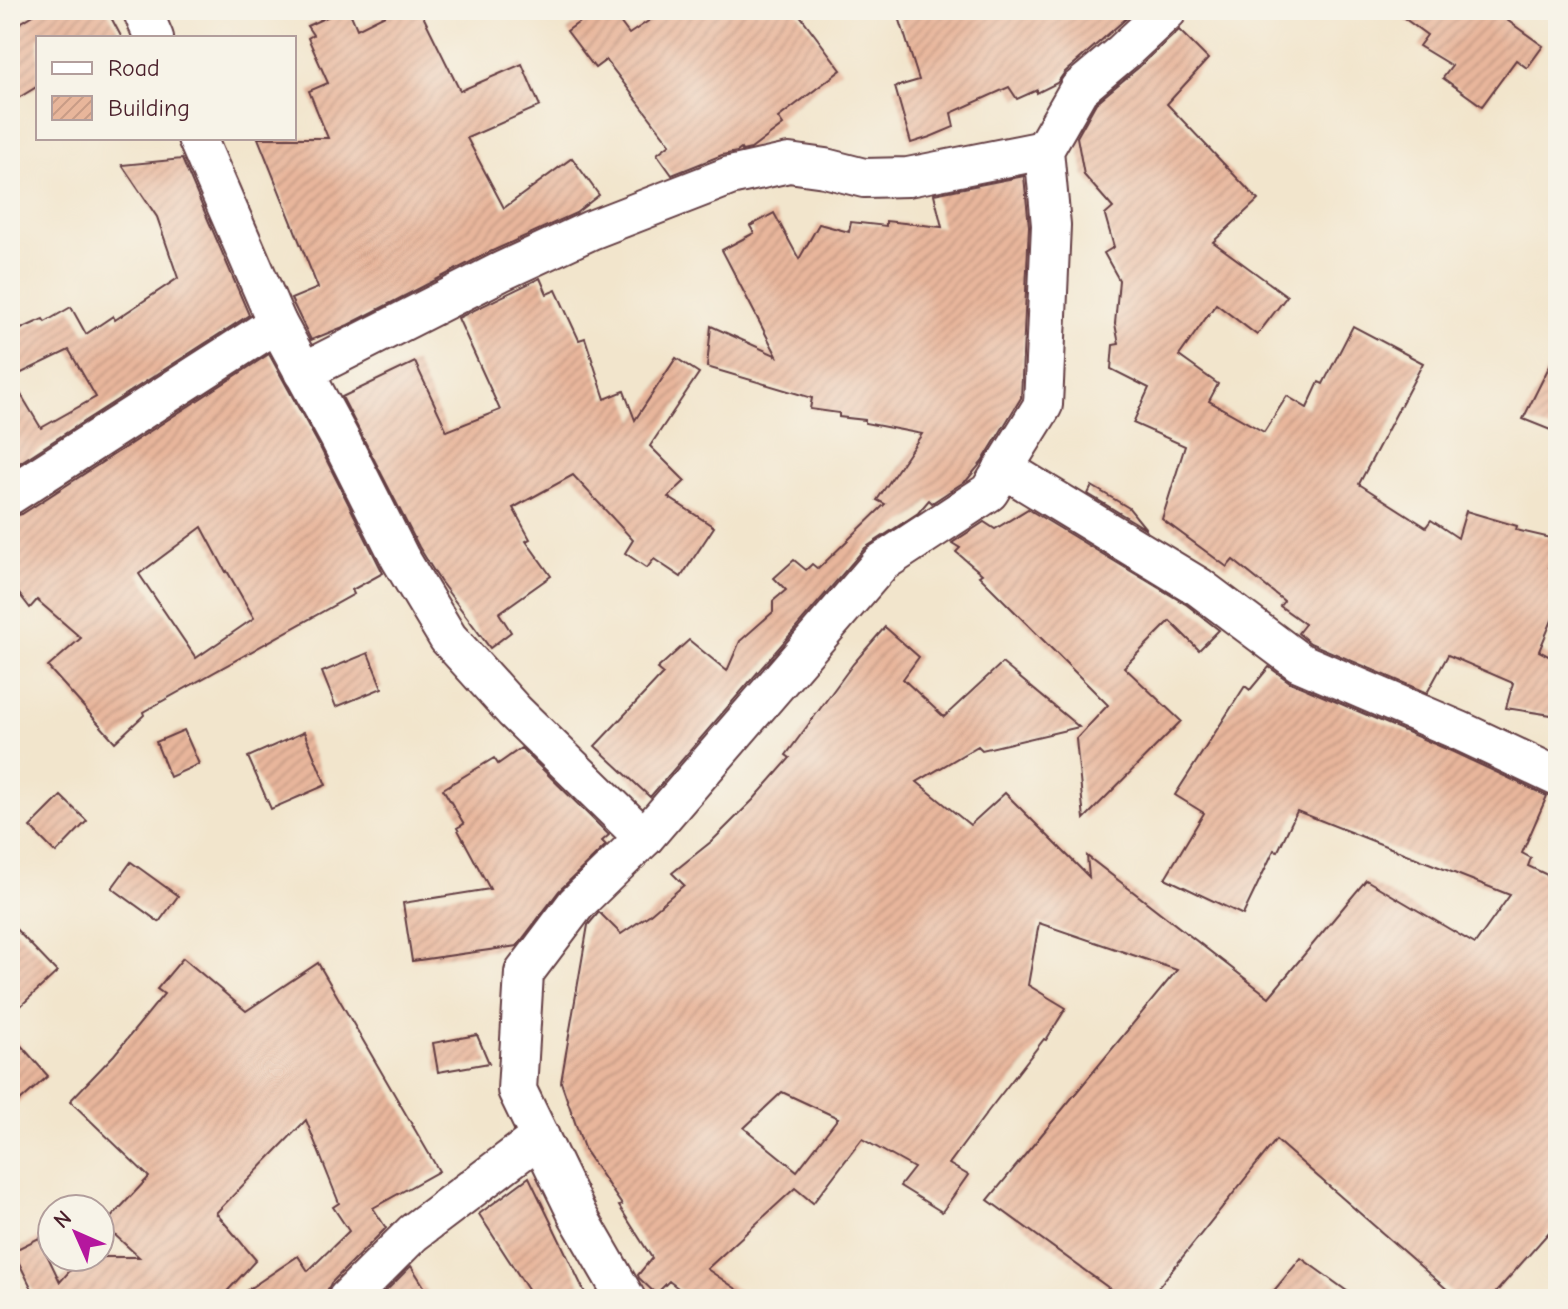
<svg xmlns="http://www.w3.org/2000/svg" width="1568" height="1309" viewBox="0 0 1568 1309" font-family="'Comic Neue',sans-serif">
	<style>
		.building { fill: url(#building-hatch); fill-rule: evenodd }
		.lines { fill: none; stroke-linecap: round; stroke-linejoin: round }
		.minor-casing { stroke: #633d43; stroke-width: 42 }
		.minor { stroke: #fff; stroke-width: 38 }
	</style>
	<defs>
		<pattern id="building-hatch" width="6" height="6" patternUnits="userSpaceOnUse" patternTransform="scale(2)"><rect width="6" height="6" fill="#e8b69b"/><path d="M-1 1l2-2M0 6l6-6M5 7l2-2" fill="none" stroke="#c89c86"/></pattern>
	</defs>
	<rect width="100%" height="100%" fill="#f7f3e8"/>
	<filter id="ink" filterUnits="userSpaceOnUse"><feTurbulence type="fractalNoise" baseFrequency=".0125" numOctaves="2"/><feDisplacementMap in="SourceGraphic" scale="16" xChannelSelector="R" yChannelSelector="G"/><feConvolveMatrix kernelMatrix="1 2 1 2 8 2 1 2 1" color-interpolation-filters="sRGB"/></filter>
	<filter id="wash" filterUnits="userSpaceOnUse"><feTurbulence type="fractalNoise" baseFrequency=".006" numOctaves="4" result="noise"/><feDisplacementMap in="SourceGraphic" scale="32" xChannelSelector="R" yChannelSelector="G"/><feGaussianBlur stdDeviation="1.8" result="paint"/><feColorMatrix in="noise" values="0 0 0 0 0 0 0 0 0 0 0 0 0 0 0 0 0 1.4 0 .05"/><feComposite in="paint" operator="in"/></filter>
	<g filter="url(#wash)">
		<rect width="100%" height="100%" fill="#f2e5cc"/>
		<g id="blocks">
			<g class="building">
				<path d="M 42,10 L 107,10 L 122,38 L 38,38 L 38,86 L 10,103 L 10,29 Z"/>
				<path d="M 342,10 L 349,10 L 357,29 L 395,10 L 420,10 L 460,91 L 522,64 L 540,106 L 467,138 L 504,208 L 572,158 L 599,195 L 576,213 L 490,252 L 348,325 L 311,340 L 291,299 L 318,288 L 258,138 L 328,138 L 309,91 L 328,83 L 308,38 L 313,35 L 307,26 Z"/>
				<path d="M 596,10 L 611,10 L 629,34 L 665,10 L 796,10 L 841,70 L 778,118 L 783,125 L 751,149 L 742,151 L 741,149 L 737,152 L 722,155 L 672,175 L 657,154 L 670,144 L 606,60 L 595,68 L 567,31 Z"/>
				<path d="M 918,10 L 1136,10 L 1065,72 L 1057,83 L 1037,93 L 1037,90 L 1017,99 L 1009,87 L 951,113 L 954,127 L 930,137 L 911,143 L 895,87 L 919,80 L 899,17 Z"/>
				<path d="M 1393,10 L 1493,10 L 1543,46 L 1527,68 L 1516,60 L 1482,106 L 1443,78 L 1452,66 L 1419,46 L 1427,35 Z"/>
				<path d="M 1179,30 L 1208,59 L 1167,104 L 1258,200 L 1213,242 L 1287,296 L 1257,335 L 1216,304 L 1179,356 L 1218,384 L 1209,401 L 1264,432 L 1287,396 L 1307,408 L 1319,382 L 1323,384 L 1353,326 L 1423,363 L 1359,484 L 1426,527 L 1431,520 L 1458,538 L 1466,511 L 1517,526 L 1516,530 L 1555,539 L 1549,567 L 1558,571 L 1558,606 L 1539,651 L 1558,661 L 1558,716 L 1506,708 L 1513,683 L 1448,655 L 1427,693 L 1310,643 L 1298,633 L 1305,624 L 1280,606 L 1284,601 L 1233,560 L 1227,567 L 1162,519 L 1185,446 L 1133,423 L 1149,388 L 1111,369 L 1113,345 L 1119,344 L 1115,324 L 1119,280 L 1104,253 L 1114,247 L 1105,215 L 1113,208 L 1084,175 L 1077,137 L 1096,103 L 1138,68 Z"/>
				<path d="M 182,159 L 249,315 L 10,469 L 10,334 L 43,319 L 45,322 L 71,307 L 86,334 L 113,316 L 115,320 L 178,278 L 157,217 L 122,165 ZM 69,350 L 96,397 L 41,428 L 11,378 Z"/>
				<path d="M 1024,176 L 1029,226 L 1021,398 L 982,462 L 967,480 L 932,503 L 929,500 L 918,513 L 865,548 L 650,797 L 595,746 L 663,674 L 657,669 L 689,640 L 727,671 L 740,641 L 773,612 L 773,601 L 786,590 L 774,578 L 794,560 L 806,570 L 812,564 L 818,569 L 885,504 L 877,500 L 922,434 L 865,423 L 865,420 L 839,417 L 839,413 L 810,409 L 812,398 L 707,367 L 711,326 L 777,356 L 722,250 L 754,233 L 750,226 L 774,213 L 799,259 L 819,224 L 849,232 L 851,222 L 886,226 L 886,221 L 942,227 L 934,194 Z"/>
				<path d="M 540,278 L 547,294 L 556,290 L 579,340 L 585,338 L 605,399 L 624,391 L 635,420 L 676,358 L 699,373 L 650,446 L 685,481 L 668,497 L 714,527 L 681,577 L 654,559 L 647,568 L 625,553 L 633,540 L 573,475 L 513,508 L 530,539 L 526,541 L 551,576 L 499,613 L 511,632 L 490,648 L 440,581 L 419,547 L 342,397 L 415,362 L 447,431 L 500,410 L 458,318 Z"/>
				<path d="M 1558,349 L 1558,433 L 1523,419 Z"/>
				<path d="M 269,354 L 320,447 L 383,573 L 352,590 L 354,594 L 143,712 L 144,715 L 115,742 L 48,667 L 81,638 L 37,600 L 30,608 L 10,582 L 10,517 L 22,514 ZM 202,527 L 226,572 L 227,571 L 254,618 L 196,658 L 139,574 Z"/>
				<path d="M 1092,486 L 1129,508 L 1146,529 L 1088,494 Z"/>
				<path d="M 1028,509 L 1187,605 L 1219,630 L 1199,650 L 1170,621 L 1124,667 L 1181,721 L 1084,819 L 1076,739 L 1108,705 L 979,576 L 982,574 L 956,552 L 960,548 L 952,543 L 984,522 L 995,529 Z"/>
				<path d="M 885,627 L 919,657 L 903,679 L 944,717 L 1002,663 L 1079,727 L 982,750 L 978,746 L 917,782 L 970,825 L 1005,793 L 1089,877 L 1087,856 L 1269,997 L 1366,880 L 1475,944 L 1510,895 L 1297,811 L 1278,851 L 1274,850 L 1243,915 L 1165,878 L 1204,813 L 1175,795 L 1245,686 L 1250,690 L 1269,667 L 1290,682 L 1451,751 L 1547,796 L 1522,853 L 1531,858 L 1528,866 L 1558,880 L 1558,1222 L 1490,1299 L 1458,1299 L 1276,1140 L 1149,1299 L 1124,1299 L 988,1200 L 1177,970 L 1039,923 L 1028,985 L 1066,1008 L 1046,1040 L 1044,1039 L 989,1110 L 949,1164 L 968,1175 L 942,1212 L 900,1186 L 914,1168 L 862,1139 L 813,1203 L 795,1188 L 707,1269 L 751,1299 L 692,1299 L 669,1281 L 656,1294 L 639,1278 L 638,1275 L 652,1258 L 619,1206 L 622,1205 L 585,1151 L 561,1082 L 588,925 L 599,912 L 621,934 L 649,915 L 684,885 L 672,873 L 712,841 L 753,800 L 790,758 L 786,755 L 853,664 ZM 782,1092 L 838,1118 L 797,1171 L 744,1128 Z"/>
				<path d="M 368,653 L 382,688 L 336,707 L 322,672 Z"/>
				<path d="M 184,730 L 199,764 L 170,777 L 156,742 Z"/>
				<path d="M 304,732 L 326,785 L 271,809 L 248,757 Z"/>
				<path d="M 521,748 L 609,835 L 602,841 L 606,845 L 559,891 L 517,946 L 412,961 L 403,903 L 490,889 L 457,828 L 464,824 L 443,789 L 494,758 L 498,764 Z"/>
				<path d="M 61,796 L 87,821 L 56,853 L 30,827 Z"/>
				<path d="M 131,862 L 178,896 L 159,922 L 112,888 Z"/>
				<path d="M 10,923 L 57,972 L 10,1016 Z"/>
				<path d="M 183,958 L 246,1011 L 318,963 L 439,1171 L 373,1208 L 386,1228 L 331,1283 L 326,1293 L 326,1299 L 234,1299 L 298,1256 L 308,1271 L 349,1231 L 333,1207 L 339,1203 L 306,1120 L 216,1213 L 256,1260 L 220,1299 L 37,1299 L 13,1251 L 39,1238 L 60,1282 L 82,1257 L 139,1257 L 104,1225 L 149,1177 L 70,1101 L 114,1055 L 164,994 L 157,989 Z"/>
				<path d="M 10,1033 L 48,1076 L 10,1110 Z"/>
				<path d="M 477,1035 L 489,1063 L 438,1072 L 433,1043 Z"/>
				<path d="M 529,1177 L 588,1299 L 534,1299 L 479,1214 Z"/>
				<path d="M 1301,1258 L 1358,1299 L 1267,1299 Z"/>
				<path d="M 411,1266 L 432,1299 L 378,1299 Z"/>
			</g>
		</g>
	</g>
	<g filter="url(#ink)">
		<use href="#blocks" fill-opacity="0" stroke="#633d43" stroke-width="2"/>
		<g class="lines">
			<g class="minor-casing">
				<g id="minor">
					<path d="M 142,10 L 154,38"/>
					<path d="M 197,138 L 277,323 L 339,437 L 400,558 L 448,638 L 514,711 L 644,838"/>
					<path d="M 303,372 L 500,272 L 591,230 L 730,176 L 789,163 L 825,168 L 864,178 L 908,177 L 1044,150"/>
					<path d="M 1003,468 L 1199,587 L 1299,662 L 1460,731 L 1558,777"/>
					<path d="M 10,495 L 277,323"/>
					<path d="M 347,1299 L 413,1233 L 540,1137"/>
					<path d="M 626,1299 L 578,1216 L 517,1090 L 524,973 L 576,904 L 644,838 L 881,563 L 989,492 L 1043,405 L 1051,225 L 1044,150 L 1079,89 L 1123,52 L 1168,10"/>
				</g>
			</g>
			<use href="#minor" class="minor"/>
		</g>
	</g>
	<rect width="1568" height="1309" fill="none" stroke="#f7f3e8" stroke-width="40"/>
	<rect x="36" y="36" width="260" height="104" fill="#f7f3e8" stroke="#b29e9c" stroke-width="2"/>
	<rect x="52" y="62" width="40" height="12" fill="#ffffff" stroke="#b29e9c" stroke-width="2"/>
	<text x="108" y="76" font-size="24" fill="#4a1f2b">Road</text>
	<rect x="52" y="96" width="40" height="24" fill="url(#building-hatch)" stroke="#b29e9c" stroke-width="2"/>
	<text x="108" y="116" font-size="24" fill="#4a1f2b">Building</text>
	<g transform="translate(76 1233) rotate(315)"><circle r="38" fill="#f7f3e8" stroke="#b29e9c" stroke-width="2"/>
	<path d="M0-6L14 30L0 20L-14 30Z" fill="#b5179e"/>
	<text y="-12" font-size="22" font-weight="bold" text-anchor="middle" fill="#4a1f2b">N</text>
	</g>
</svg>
